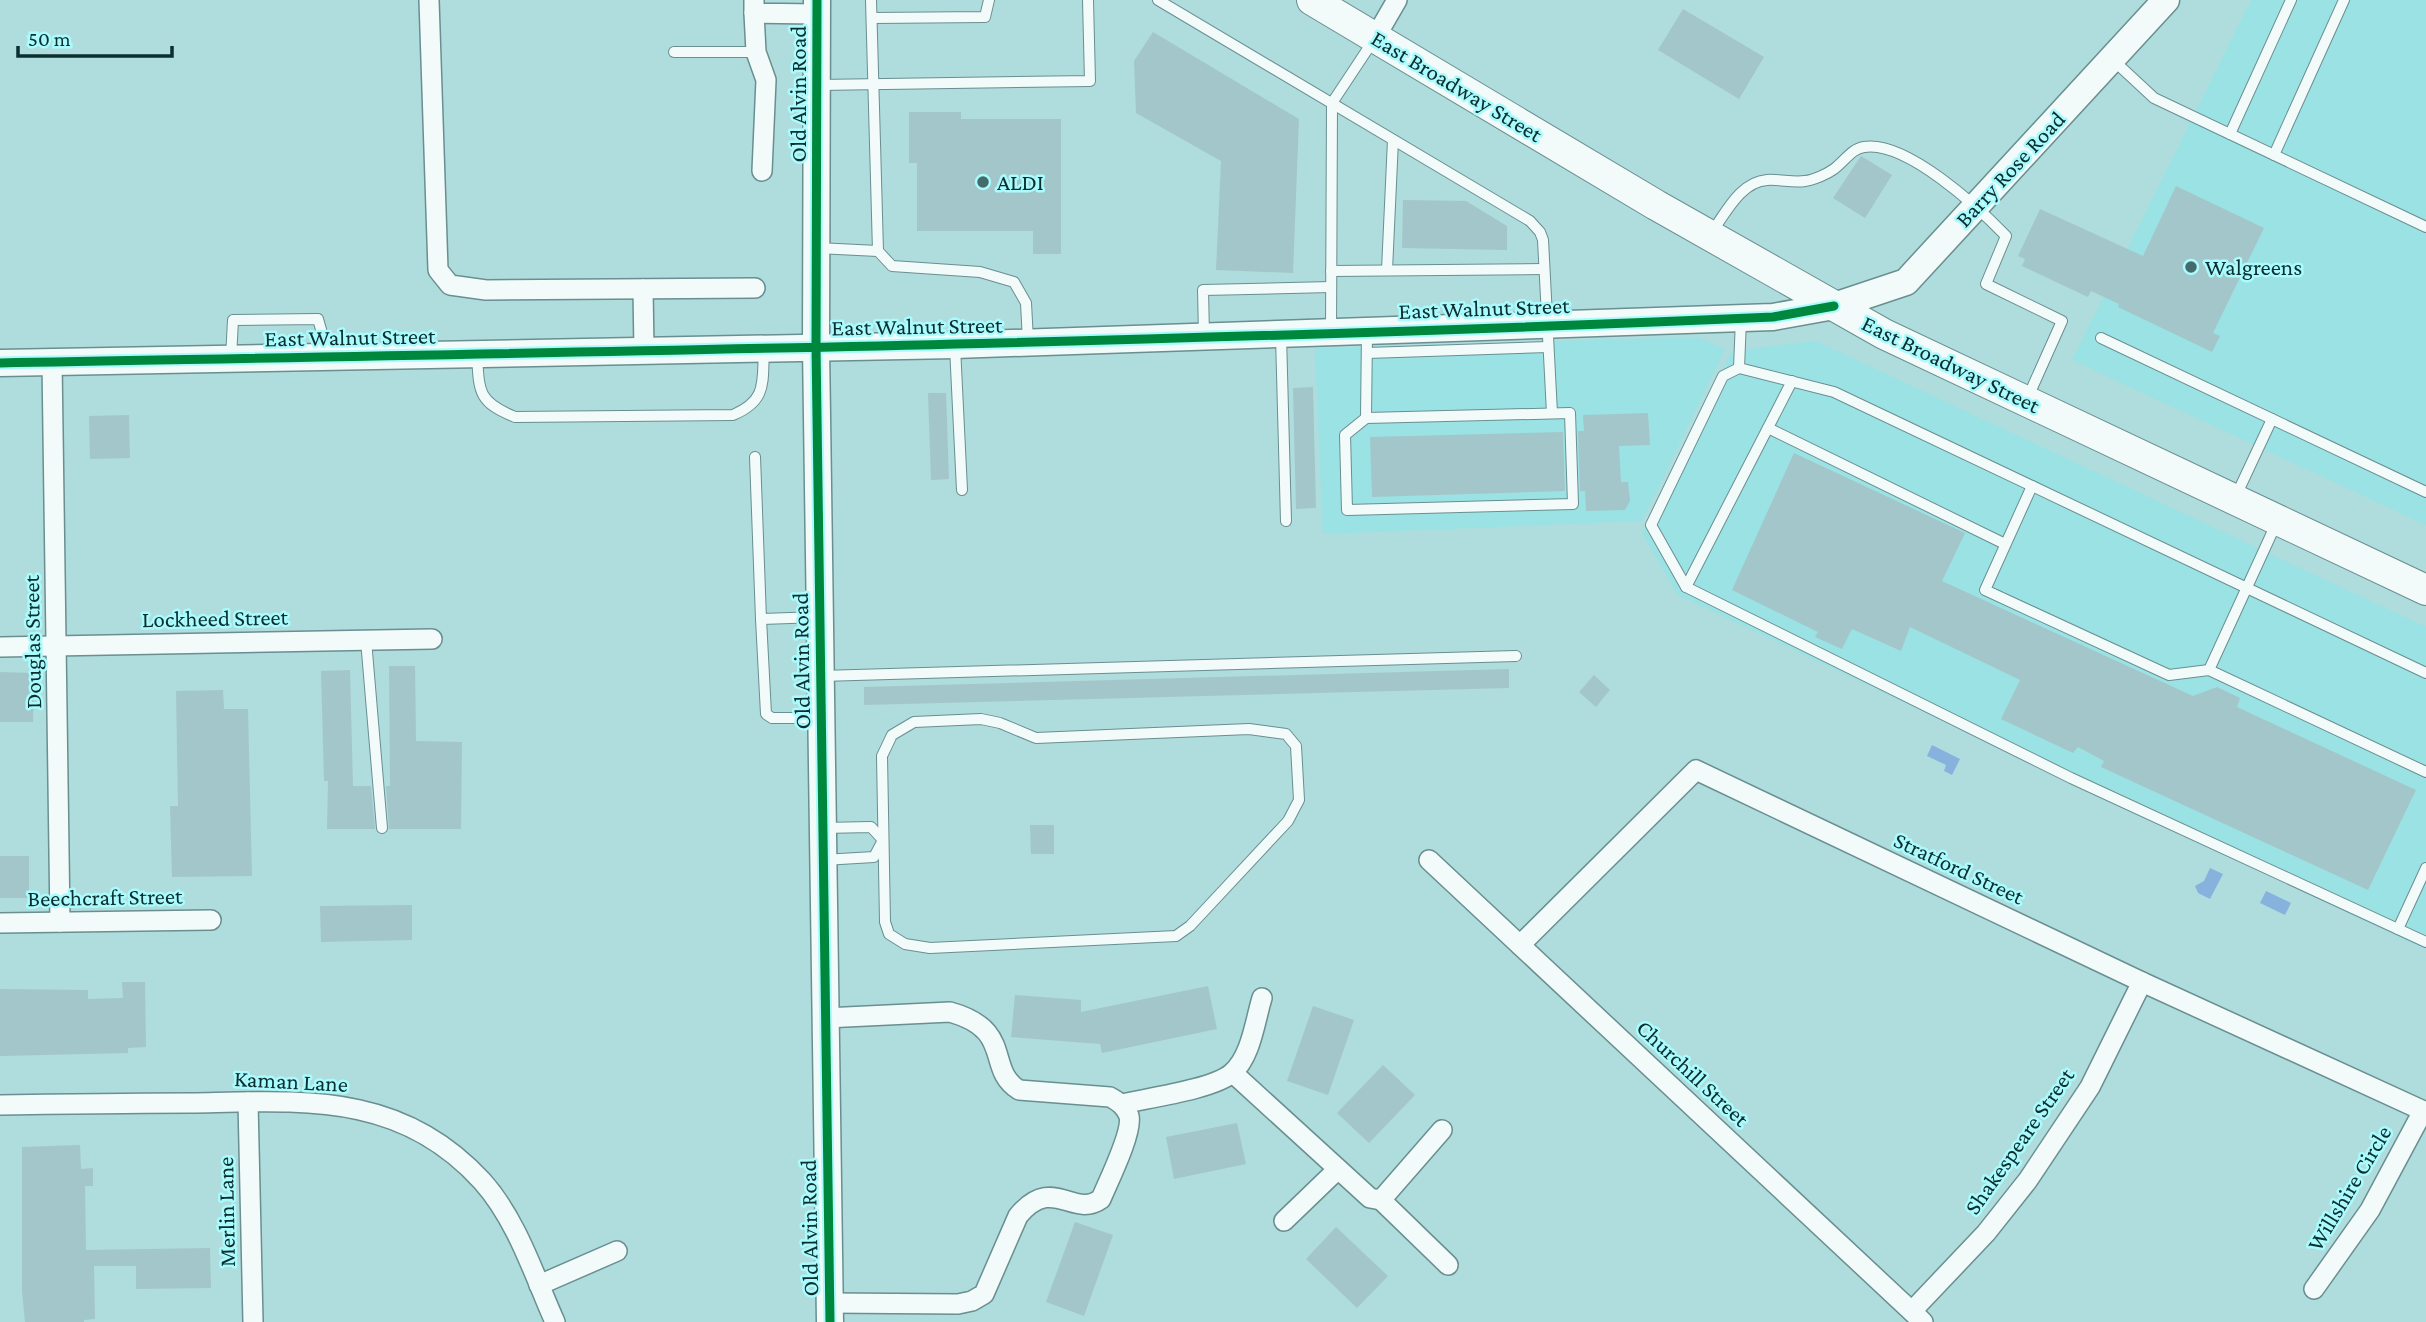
<svg xmlns="http://www.w3.org/2000/svg" width="2426" height="1322" viewBox="0 0 2426 1322" font-family="'Crimson Pro',serif">
	<style>
		.built { fill: #9be2e4 }
		.water { fill: #87b2de }
		.building { fill: #a3c6ca }
		.lines { fill: none; stroke-linecap: round; stroke-linejoin: round }
		.lane-casing { stroke: #698f90; stroke-width: 12 }
		.street-casing { stroke: #698f90; stroke-width: 22 }
		.secondary-casing { stroke: #698f90; stroke-width: 29 }
		.primary-casing { stroke: #698f90; stroke-width: 32 }
		.lane { stroke: #f3fafa; stroke-width: 10 }
		.street { stroke: #f3fafa; stroke-width: 19 }
		.secondary { stroke: #f3fafa; stroke-width: 26 }
		.primary { stroke: #f3fafa; stroke-width: 30 }
		.cycleway-casing { stroke: #aafbfd; stroke-width: 13 }
		.cycleway { stroke: #00873e; stroke-width: 9 }
		.poi-dot { fill: #446b6c; stroke: #aafbfd; stroke-width: 2.5 }
		.labels { text-anchor: middle; stroke-width: 5; stroke-linejoin: round; paint-order: stroke }
		.street-label { font-size: 23px; fill: #0b2e2f; stroke: #aafbfd }
		.poi-label { font-size: 23px; fill: #0b2e2f; stroke: #aafbfd; text-anchor: start }
	</style>
	<rect width="100%" height="100%" fill="#afdcdd"/>
	<g class="built">
		<path d="M 2251,0 L 2426,0 L 2426,525 L 2072,360 Z"/>
		<path d="M 1697,337 L 1725,349 L 1642,521 L 1323,534 L 1315,348 Z"/>
		<path d="M 1816,341 L 2426,627 L 2426,950 L 1678,595 L 1642,533 L 1732,351 Z"/>
	</g>
	<g class="water">
		<path d="M 1932,745 L 1960,759 L 1952,775 L 1944,771 L 1946,765 L 1927,756 Z"/>
		<path d="M 2210,868 L 2223,874 L 2210,899 L 2198,893 L 2195,886 L 2204,881 Z"/>
		<path d="M 2266,891 L 2291,903 L 2285,915 L 2260,903 Z"/>
	</g>
	<g class="building">
		<path d="M 1683,9 L 1764,57 L 1739,99 L 1658,50 Z"/>
		<path d="M 1153,32 L 1299,119 L 1293,273 L 1216,270 L 1221,161 L 1136,113 L 1134,61 Z"/>
		<path d="M 909,112 L 961,112 L 961,119 L 1061,119 L 1061,254 L 1033,254 L 1033,231 L 917,231 L 917,163 L 909,163 Z"/>
		<path d="M 1861,156 L 1892,175 L 1865,218 L 1833,198 Z"/>
		<path d="M 2176,186 L 2264,228 L 2213,333 L 2220,336 L 2212,352 L 2118,307 L 2119,304 L 2091,291 L 2088,297 L 2022,266 L 2025,259 L 2018,256 L 2040,209 L 2143,256 Z"/>
		<path d="M 1403,200 L 1466,201 L 1507,226 L 1507,250 L 1402,248 Z"/>
		<path d="M 1313,387 L 1316,508 L 1296,509 L 1293,388 Z"/>
		<path d="M 928,393 L 946,393 L 949,479 L 931,480 Z"/>
		<path d="M 1648,413 L 1650,445 L 1619,446 L 1621,482 L 1628,482 L 1630,501 L 1625,510 L 1586,511 L 1585,491 L 1580,491 L 1578,431 L 1584,431 L 1583,415 Z"/>
		<path d="M 129,415 L 130,458 L 90,459 L 89,416 Z"/>
		<path d="M 1563,432 L 1565,491 L 1372,497 L 1370,437 Z"/>
		<path d="M 1794,453 L 1965,533 L 1942,581 L 2193,696 L 2217,687 L 2240,698 L 2237,707 L 2416,790 L 2368,890 L 2101,767 L 2104,761 L 2078,747 L 2073,753 L 2001,719 L 2020,680 L 1910,627 L 1901,651 L 1852,629 L 1842,649 L 1815,637 L 1818,632 L 1732,590 Z"/>
		<path d="M 389,666 L 415,666 L 416,741 L 462,742 L 461,829 L 389,829 L 386,786 L 390,786 Z"/>
		<path d="M 1509,669 L 1509,688 L 864,705 L 864,687 Z"/>
		<path d="M 350,670 L 353,786 L 371,786 L 375,829 L 327,829 L 328,781 L 324,781 L 321,671 Z"/>
		<path d="M 0,672 L 34,673 L 33,722 L 0,722 Z"/>
		<path d="M 1594,675 L 1610,690 L 1596,707 L 1579,692 Z"/>
		<path d="M 223,690 L 224,709 L 248,709 L 252,876 L 172,877 L 170,806 L 178,806 L 176,691 Z"/>
		<path d="M 1030,825 L 1054,825 L 1054,854 L 1031,854 Z"/>
		<rect x="0" y="856" width="29" height="42"/>
		<path d="M 412,905 L 412,940 L 321,942 L 320,906 Z"/>
		<path d="M 122,982 L 145,982 L 146,1047 L 128,1048 L 128,1053 L 0,1056 L 0,989 L 88,990 L 88,999 L 123,998 Z"/>
		<path d="M 1208,986 L 1217,1029 L 1102,1053 L 1100,1044 L 1011,1037 L 1015,995 L 1081,1000 L 1081,1012 Z"/>
		<path d="M 1313,1006 L 1354,1020 L 1328,1095 L 1287,1081 Z"/>
		<path d="M 1383,1065 L 1415,1095 L 1369,1143 L 1337,1113 Z"/>
		<path d="M 1237,1123 L 1246,1164 L 1174,1179 L 1166,1137 Z"/>
		<path d="M 80,1145 L 81,1169 L 93,1168 L 93,1186 L 85,1186 L 86,1250 L 210,1248 L 211,1288 L 136,1289 L 136,1266 L 94,1266 L 95,1319 L 84,1320 L 84,1322 L 25,1322 L 22,1291 L 22,1147 Z"/>
		<path d="M 1075,1222 L 1113,1235 L 1084,1316 L 1046,1302 Z"/>
		<path d="M 1336,1227 L 1388,1276 L 1357,1308 L 1306,1259 Z"/>
	</g>
	<g class="lines">
		<g class="lane-casing">
			<g id="lane">
				<path d="M 871,0 L 878,251 L 892,266 L 980,272 L 1014,282 L 1026,303 L 1028,341"/>
				<path d="M 1158,0 L 1530,221 L 1540,232 L 1543,240 L 1552,413"/>
				<path d="M 872,18 L 985,17 L 989,0"/>
				<path d="M 674,52 L 756,52"/>
				<path d="M 2112,59 L 2154,98 L 2426,227"/>
				<path d="M 818,85 L 1090,81 L 1088,0"/>
				<path d="M 2230,134 L 2291,0"/>
				<path d="M 2274,155 L 2344,0"/>
				<path d="M 1711,233 C 1726,213 1740,182 1767,180 C 1780,179 1793,183 1805,181 C 1814,180 1827,174 1834,169 C 1845,161 1851,149 1864,147 C 1906,140 1979,208 2006,236 L 1986,284 L 2062,321 L 2028,397"/>
				<path d="M 817,248 L 878,251"/>
				<path d="M 1387,270 L 1393,140"/>
				<path d="M 1331,271 L 1544,269"/>
				<path d="M 1741,319 L 1739,368 L 1834,392 L 2426,673"/>
				<path d="M 1331,332 L 1332,103 L 1373,41"/>
				<path d="M 1204,335 L 1203,290 L 1331,287"/>
				<path d="M 1281,336 L 1286,521"/>
				<path d="M 2101,338 L 2426,492"/>
				<path d="M 955,347 L 962,490"/>
				<path d="M 1367,353 L 1548,347"/>
				<path d="M 477,354 C 479,392 478,402 515,417 L 733,415 C 768,400 762,382 764,349"/>
				<path d="M 231,358 L 233,320 L 318,319 L 328,354"/>
				<path d="M 1739,368 L 1723,376 L 1651,525 L 1686,587 L 2071,778 L 2426,942"/>
				<path d="M 1366,418 L 1345,435 L 1347,510 L 1573,504 L 1570,413 L 1366,418 L 1367,332"/>
				<path d="M 1768,428 L 2005,544"/>
				<path d="M 755,457 L 761,619 L 819,617"/>
				<path d="M 2032,486 L 1985,590 L 2169,675 L 2209,670 L 2426,772"/>
				<path d="M 2235,498 L 2272,419"/>
				<path d="M 1686,587 L 1792,381"/>
				<path d="M 761,619 L 766,714 L 772,718 L 819,718"/>
				<path d="M 366,640 L 382,828"/>
				<path d="M 2209,670 L 2276,524"/>
				<path d="M 821,676 L 1516,656"/>
				<path d="M 981,719 L 1000,723 L 1036,738 L 1249,729 L 1286,734 L 1296,746 L 1299,800 L 1288,821 L 1190,926 L 1176,936 L 930,948 L 905,944 L 889,934 L 885,922 L 882,756 L 892,735 L 914,722 Z"/>
				<path d="M 823,828 L 871,827 L 883,840 L 874,857 L 823,860"/>
				<path d="M 2398,929 L 2426,868"/>
			</g>
		</g>
		<g class="street-casing">
			<g id="street">
				<path d="M 429,0 L 438,270 L 450,285 L 486,290 L 755,288"/>
				<path d="M 754,1 L 754,13 L 817,14"/>
				<path d="M 754,13 L 756,52 L 766,80 L 762,171"/>
				<path d="M 1375,38 L 1397,0"/>
				<path d="M 643,289 L 644,351"/>
				<path d="M 52,362 L 60,922"/>
				<path d="M 0,647 L 432,639"/>
				<path d="M 1429,860 L 1923,1322"/>
				<path d="M 0,923 L 211,920"/>
				<path d="M 1520,945 L 1696,770 L 2142,982 L 2426,1112"/>
				<path d="M 825,1018 L 950,1012 C 1015,1030 985,1069 1019,1090 L 1110,1097 C 1119,1102 1125,1106 1129,1116 C 1133,1132 1108,1182 1101,1199 C 1073,1219 1053,1174 1018,1216 L 984,1294 L 972,1301 L 958,1304 L 830,1303"/>
				<path d="M 1233,1073 L 1370,1198 L 1381,1200 L 1442,1130"/>
				<path d="M 248,1102 L 253,1322"/>
				<path d="M 1122,1104 C 1148,1098 1214,1089 1232,1073 C 1251,1057 1255,1021 1262,998"/>
				<path d="M 0,1105 C 64,1104 128,1103 191,1103 C 302,1101 400,1091 482,1181 C 517,1220 534,1275 555,1322"/>
				<path d="M 1381,1200 L 1448,1265"/>
				<path d="M 1284,1221 L 1338,1169"/>
				<path d="M 539,1285 L 617,1251"/>
				<path d="M 2314,1289 L 2370,1210 L 2423,1111"/>
				<path d="M 1912,1311 L 1986,1233 L 2028,1180 L 2090,1087 L 2142,982"/>
			</g>
		</g>
		<g class="secondary-casing">
			<g id="secondary">
				<path d="M 817,0 L 816,347 L 830,1322"/>
				<path d="M 0,363 L 955,345 L 1773,317 L 1834,306 L 1906,282 L 2166,0"/>
			</g>
		</g>
		<g class="primary-casing">
			<path id="primary" d="M 1312,0 L 1656,205 L 1884,334 L 2426,590"/>
		</g>
		<use href="#lane" class="lane"/>
		<use href="#street" class="street"/>
		<use href="#secondary" class="secondary"/>
		<use href="#primary" class="primary"/>
		<g class="cycleway-casing">
			<g id="cycleway">
				<path d="M 817,0 L 816,347 L 830,1322"/>
				<path d="M 0,363 C 591,352 1182,343 1773,317 L 1834,306"/>
			</g>
		</g>
		<use href="#cycleway" class="cycleway"/>
	</g>
	<g class="poi-dot">
		<circle cx="983" cy="182" r="7"/>
		<circle cx="2191" cy="267" r="7"/>
	</g>
	<g class="labels">
		<g class="street-label">
			<text transform="translate(1457 86) rotate(31)" y="8">East Broadway Street</text>
			<text transform="translate(798 94) rotate(-90)" y="8">Old Alvin Road</text>
			<text transform="translate(2010 169) rotate(-47)" y="8">Barry Rose Road</text>
			<text transform="translate(1484 308) rotate(-2)" y="8">East Walnut Street</text>
			<text transform="translate(917 326) rotate(-1)" y="8">East Walnut Street</text>
			<text transform="translate(350 337) rotate(-1)" y="8">East Walnut Street</text>
			<text transform="translate(1951 364) rotate(26)" y="8">East Broadway Street</text>
			<text transform="translate(215 618) rotate(-1)" y="8">Lockheed Street</text>
			<text transform="translate(32 642) rotate(-91)" y="8">Douglas Street</text>
			<text transform="translate(801 661) rotate(-91)" y="8">Old Alvin Road</text>
			<text transform="translate(1959 868) rotate(25)" y="8">Stratford Street</text>
			<text transform="translate(105 897) rotate(-1)" y="8">Beechcraft Street</text>
			<text transform="translate(1693 1073) rotate(43)" y="8">Churchill Street</text>
			<text transform="translate(291 1081) rotate(3)" y="8">Kaman Lane</text>
			<text transform="translate(2019 1141) rotate(-55)" y="8">Shakespeare Street</text>
			<text transform="translate(2349 1188) rotate(-59)" y="8">Willshire Circle</text>
			<text transform="translate(226 1212) rotate(-91)" y="8">Merlin Lane</text>
			<text transform="translate(809 1228) rotate(-91)" y="8">Old Alvin Road</text>
		</g>
		<g class="poi-label">
			<text x="997" y="190">ALDI</text>
			<text x="2205" y="275">Walgreens</text>
		</g>
	</g>
	<path d="M18 46v10h154v-10" fill="none" stroke="#0b2e2f" stroke-width="3.5"/>
	<text x="28" y="46" font-size="21" fill="#0b2e2f" stroke="#aafbfd" stroke-width="5" paint-order="stroke">50 m</text>
</svg>
